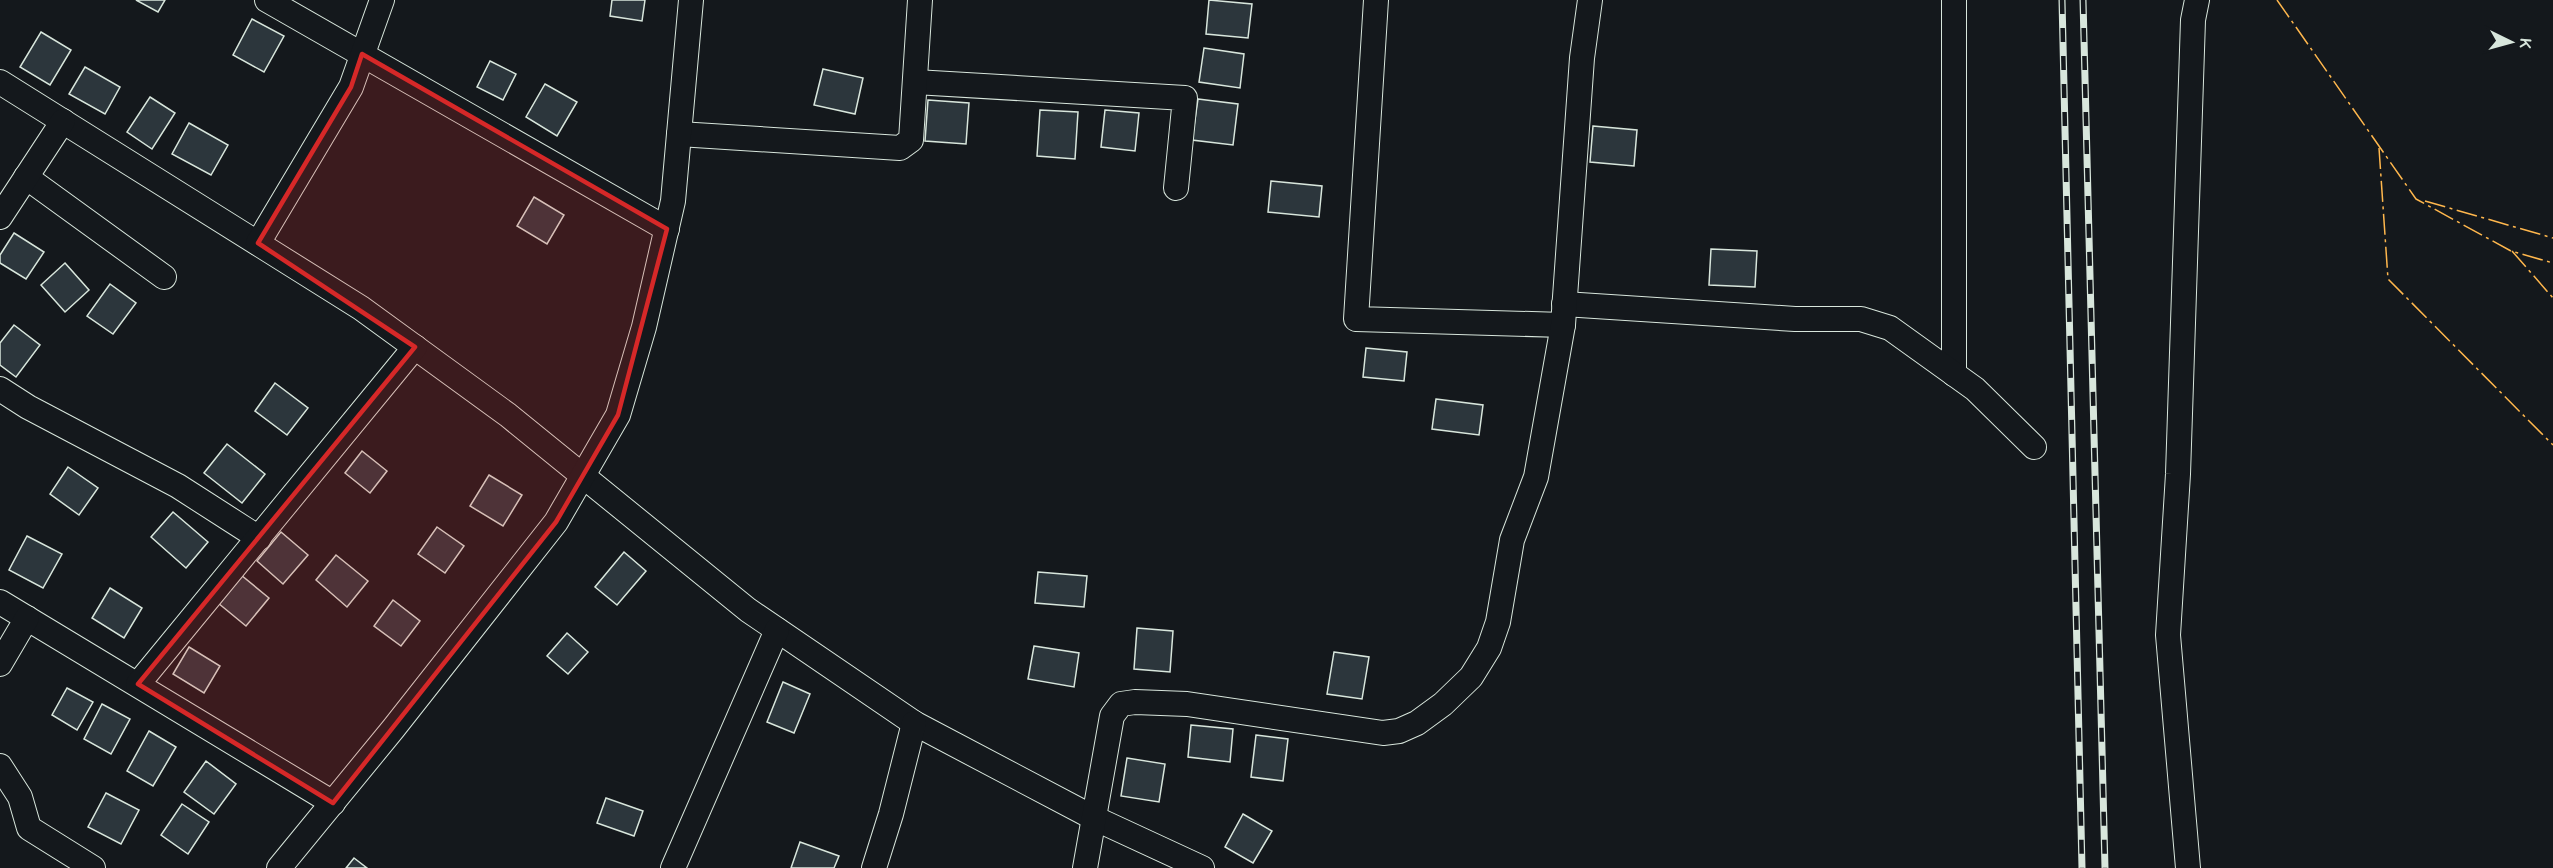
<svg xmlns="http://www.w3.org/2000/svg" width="2553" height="868" viewBox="0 0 2553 868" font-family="Quicksand,sans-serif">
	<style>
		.building { fill: #2c363c; stroke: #d8e6dc; stroke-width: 1.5 }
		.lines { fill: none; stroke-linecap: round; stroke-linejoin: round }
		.minor-casing { stroke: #d8e6dc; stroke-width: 26 }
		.minor { stroke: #14181c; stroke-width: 24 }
		.rail-casing { stroke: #d8e6dc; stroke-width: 7 }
		.rail { stroke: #14181c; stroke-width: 4.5; stroke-dasharray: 14; stroke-linecap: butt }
		.power { stroke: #ffb74d; stroke-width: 1.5; stroke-dasharray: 21 4.5 3 4.5; stroke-linecap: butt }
		.marked { fill: #d62828; fill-opacity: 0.2; stroke: #d62828; stroke-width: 4.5; stroke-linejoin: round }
	</style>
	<rect width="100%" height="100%" fill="#14181c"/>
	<g class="building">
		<path d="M 136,0 L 165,0 L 158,12 Z"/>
		<path d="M 612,0 L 645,0 L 642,21 L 610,16 Z"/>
		<path d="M 1209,0 L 1252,4 L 1248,38 L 1206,34 Z"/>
		<path d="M 252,19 L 284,36 L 264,72 L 233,55 Z"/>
		<path d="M 41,32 L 71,50 L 50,85 L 20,67 Z"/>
		<path d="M 1204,48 L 1244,54 L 1240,88 L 1199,82 Z"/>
		<path d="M 490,61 L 516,74 L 503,100 L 477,87 Z"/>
		<path d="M 85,67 L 120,87 L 105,114 L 69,94 Z"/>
		<path d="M 823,69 L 863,78 L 855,114 L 814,105 Z"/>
		<path d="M 545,84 L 577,102 L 557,136 L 526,117 Z"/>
		<path d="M 150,97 L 175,113 L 152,149 L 127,132 Z"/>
		<path d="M 1198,99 L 1238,104 L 1233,145 L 1192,140 Z"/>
		<path d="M 928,100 L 969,103 L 966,144 L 925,141 Z"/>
		<path d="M 1040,110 L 1078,112 L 1075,159 L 1037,156 Z"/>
		<path d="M 1105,110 L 1139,113 L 1135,151 L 1101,147 Z"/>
		<path d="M 189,123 L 228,145 L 211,175 L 172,154 Z"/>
		<path d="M 1593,126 L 1637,130 L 1634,166 L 1590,162 Z"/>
		<path d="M 1271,181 L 1322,186 L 1319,217 L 1268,212 Z"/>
		<path d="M 534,197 L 564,215 L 547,244 L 517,226 Z"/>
		<path d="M 14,233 L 44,252 L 26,279 L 0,263 L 0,255 Z"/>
		<path d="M 1711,249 L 1757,251 L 1755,287 L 1709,285 Z"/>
		<path d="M 65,263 L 89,290 L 65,312 L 41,285 Z"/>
		<path d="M 110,284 L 136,303 L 113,334 L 87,316 Z"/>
		<path d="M 14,325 L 40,345 L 16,377 L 0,365 L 0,343 Z"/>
		<path d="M 1366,348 L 1407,352 L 1404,381 L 1363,377 Z"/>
		<path d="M 275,383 L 308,408 L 287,435 L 255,411 Z"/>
		<path d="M 1436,399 L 1483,405 L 1479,435 L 1432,429 Z"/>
		<path d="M 227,444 L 265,474 L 242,503 L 204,473 Z"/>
		<path d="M 362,451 L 387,471 L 370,493 L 345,473 Z"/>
		<path d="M 68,467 L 98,488 L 79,515 L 50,494 Z"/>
		<path d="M 489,475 L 522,495 L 503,526 L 470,506 Z"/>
		<path d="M 173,512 L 208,542 L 186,568 L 151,537 Z"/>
		<path d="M 437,527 L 464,546 L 445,573 L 418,554 Z"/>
		<path d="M 281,532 L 308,555 L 283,584 L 257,561 Z"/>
		<path d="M 27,536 L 62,554 L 43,588 L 9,570 Z"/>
		<path d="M 624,552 L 646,571 L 617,605 L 595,587 Z"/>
		<path d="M 336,555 L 368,581 L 347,607 L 316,580 Z"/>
		<path d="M 1038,572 L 1087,576 L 1084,607 L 1035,603 Z"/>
		<path d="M 241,575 L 269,598 L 246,626 L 218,603 Z"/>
		<path d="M 110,588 L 142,608 L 124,638 L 92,618 Z"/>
		<path d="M 393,600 L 420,621 L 401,646 L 374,626 Z"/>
		<path d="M 1137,628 L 1173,631 L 1170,672 L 1134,669 Z"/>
		<path d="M 567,633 L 588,652 L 568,674 L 547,656 Z"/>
		<path d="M 1034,646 L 1079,653 L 1074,687 L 1028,679 Z"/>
		<path d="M 189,647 L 220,666 L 204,693 L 173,674 Z"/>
		<path d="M 1334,652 L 1369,657 L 1362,699 L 1327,694 Z"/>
		<path d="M 783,682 L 810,694 L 794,733 L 767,722 Z"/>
		<path d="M 67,688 L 93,702 L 77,730 L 52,715 Z"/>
		<path d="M 102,704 L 130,719 L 111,754 L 84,739 Z"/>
		<path d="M 1191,725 L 1233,729 L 1230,762 L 1188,757 Z"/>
		<path d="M 149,731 L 176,747 L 153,786 L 127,771 Z"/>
		<path d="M 1256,735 L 1288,739 L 1283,781 L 1251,777 Z"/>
		<path d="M 1127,758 L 1165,764 L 1159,802 L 1121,796 Z"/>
		<path d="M 206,761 L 236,784 L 214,814 L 184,792 Z"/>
		<path d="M 106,793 L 139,810 L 121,844 L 88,827 Z"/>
		<path d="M 606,798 L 643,811 L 634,836 L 597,823 Z"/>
		<path d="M 182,804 L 209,822 L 188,854 L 161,835 Z"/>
		<path d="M 1243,814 L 1272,831 L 1253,863 L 1225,847 Z"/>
		<path d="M 800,842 L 839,856 L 834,868 L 791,868 Z"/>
		<path d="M 354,858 L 367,868 L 346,868 Z"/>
	</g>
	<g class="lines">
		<g class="minor-casing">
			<g id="minor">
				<path d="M 267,0 L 667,229"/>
				<path d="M 1376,0 L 1356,319 L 1563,325"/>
				<path d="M 1954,0 L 1954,374"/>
				<path d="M 0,82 L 361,308 L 508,415 L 748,610 L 914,723 L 1094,818 L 1202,868"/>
				<path d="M 915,82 L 1185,98 L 1176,188"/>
				<path d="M 679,134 L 900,148 L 911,140 L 920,0"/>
				<path d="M 26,177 L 164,277"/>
				<path d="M 0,217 L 63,121"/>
				<path d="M 258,243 L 351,87 L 382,0"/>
				<path d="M 1564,304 L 1795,319 L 1861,319 L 1890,328 L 1975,389 L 2034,447"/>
				<path d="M 0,389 L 28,407 L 178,486 L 259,538"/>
				<path d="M 0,602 L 333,803"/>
				<path d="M 0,664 L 27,618"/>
				<path d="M 138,684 L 415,347"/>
				<path d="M 0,766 L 20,797 L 29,828 L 93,868"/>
				<path d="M 279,868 L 393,729 L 556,522 L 618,415 L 644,327 L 673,201 L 691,0"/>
				<path d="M 673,868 L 777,630"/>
				<path d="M 874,868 L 891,814 L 914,723"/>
				<path d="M 1085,868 L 1112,716 L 1121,704 L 1135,702 L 1187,704 L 1383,733 L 1399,731 L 1417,723 L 1443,704 L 1471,677 L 1489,648 L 1498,622 L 1512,540 L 1536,477 L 1563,325 L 1582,58 L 1590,0"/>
				<path d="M 2188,868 L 2168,635 L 2178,474 L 2193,20 L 2197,0"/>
			</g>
		</g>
		<use href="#minor" class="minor"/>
		<g class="rail-casing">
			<g id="rail">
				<path d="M 2062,0 L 2082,868"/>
				<path d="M 2083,0 L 2105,868"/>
			</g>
		</g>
		<use href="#rail" class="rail"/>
		<g class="power">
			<path d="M 2277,0 L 2416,199 L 2511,251 L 2553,263"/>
			<path d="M 2379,148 L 2388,279 L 2553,445"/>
			<path d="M 2425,201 L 2553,238"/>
			<path d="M 2512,251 L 2553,298"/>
		</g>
	</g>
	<path class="marked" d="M 362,54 L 667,229 L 618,415 L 556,522 L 333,803 L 138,684 L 415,347 L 258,243 L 351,87 Z"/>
	<g transform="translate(2511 42) rotate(95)" stroke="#14181c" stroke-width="4.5" paint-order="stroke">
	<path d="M0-4.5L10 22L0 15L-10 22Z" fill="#d8e6dc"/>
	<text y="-9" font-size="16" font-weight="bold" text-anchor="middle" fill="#d8e6dc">K</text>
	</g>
</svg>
